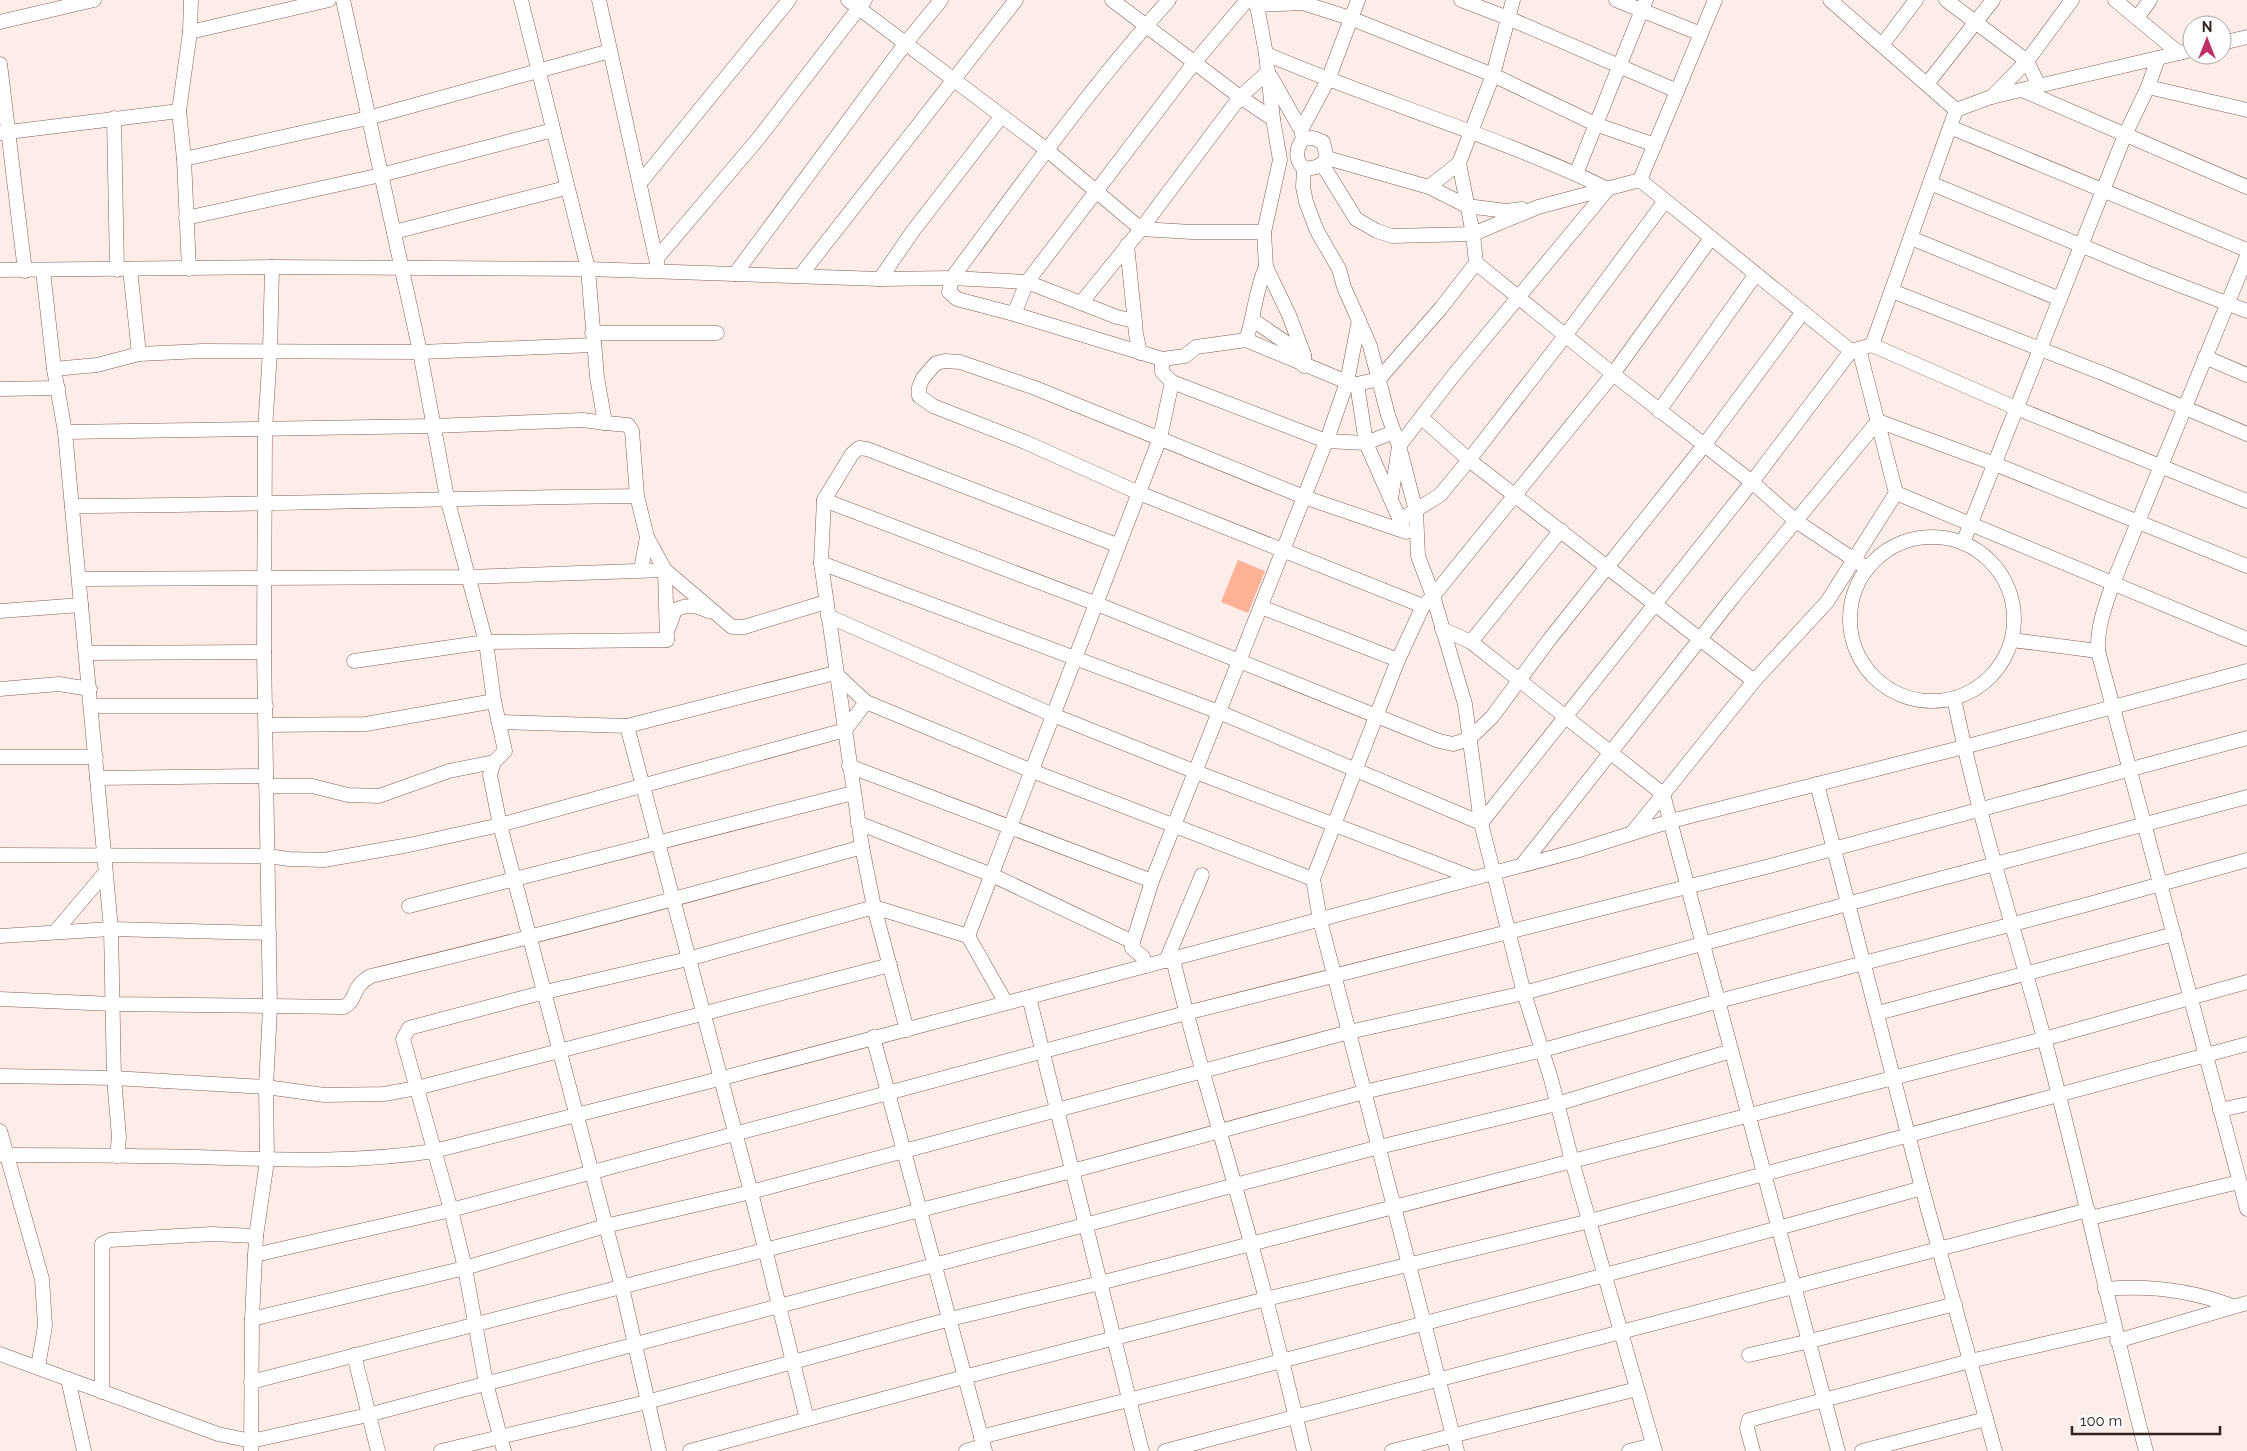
<svg xmlns="http://www.w3.org/2000/svg" width="2247" height="1451" viewBox="0 0 2247 1451" font-family="Raleway,sans-serif">
	<style>
		.green { fill: #ffb195 }
		.lines { fill: none; stroke-linecap: round; stroke-linejoin: round }
		.minor-casing { stroke: #805f53; stroke-width: 15 }
		.minor { stroke: #fff; stroke-width: 14 }
	</style>
	<rect width="100%" height="100%" fill="#fdede8"/>
	<path class="green" d="M 1238,560 L 1265,571 L 1248,613 L 1221,602 Z"/>
	<g class="lines">
		<g class="minor-casing">
			<g id="minor">
				<path d="M 343,0 L 420,352 L 447,498 L 486,642 L 494,701 L 505,751 L 494,762 L 490,775 L 500,825 L 622,1287 L 659,1451"/>
				<path d="M 521,0 L 588,269 L 597,377 L 605,423 L 628,425 L 632,431 L 637,496 L 647,537 L 665,570 L 732,627 L 744,627 L 826,602"/>
				<path d="M 599,0 L 657,263"/>
				<path d="M 848,0 L 1047,150 L 1141,229 L 1192,232 L 1264,232"/>
				<path d="M 1112,0 L 1240,97 L 1273,119"/>
				<path d="M 1256,0 L 1266,54 L 1273,119 L 1280,160 L 1264,232 L 1266,267 L 1289,315 L 1304,355 L 1304,366"/>
				<path d="M 1461,0 L 1508,18 L 1677,91"/>
				<path d="M 1616,0 L 1701,34"/>
				<path d="M 1830,0 L 1956,110"/>
				<path d="M 1946,0 L 2027,61 L 2039,86"/>
				<path d="M 2115,0 L 2179,53"/>
				<path d="M 1256,5 L 1303,3 L 1350,18 L 1493,75 L 1595,124 L 1655,145"/>
				<path d="M 2137,18 L 2150,0"/>
				<path d="M 0,22 L 94,0"/>
				<path d="M 190,32 L 329,0"/>
				<path d="M 2222,43 L 2247,37"/>
				<path d="M 1882,45 L 1916,0"/>
				<path d="M 1266,54 C 1379,102 1497,136 1608,189 L 1453,376 L 1399,446 L 1391,499"/>
				<path d="M 0,64 L 25,271"/>
				<path d="M 1271,77 L 1301,130 L 1303,138"/>
				<path d="M 1927,84 L 1993,0"/>
				<path d="M 2148,87 L 2247,110"/>
				<path d="M 2022,90 L 2247,187"/>
				<path d="M 1992,97 L 2027,61 L 2072,0"/>
				<path d="M 1956,110 L 1991,97 L 2192,50"/>
				<path d="M 114,118 L 117,270"/>
				<path d="M 1950,127 L 2247,250"/>
				<path d="M 1301,130 L 1328,80 L 1358,0"/>
				<path d="M 0,133 L 179,111"/>
				<path d="M 1327,158 L 1429,187 L 1467,206 L 1506,211 L 1522,209"/>
				<path d="M 184,159 L 368,118 L 610,51"/>
				<path d="M 1322,164 L 1356,219 L 1377,231 L 1392,236 L 1473,234 L 1538,207 L 1640,180"/>
				<path d="M 1304,169 C 1315,168 1321,167 1327,158 L 1323,142 L 1313,138 L 1303,139 C 1295,150 1295,159 1304,169 L 1303,187 L 1306,202 L 1317,231 L 1339,269 L 1344,287 L 1370,346 L 1388,415 L 1399,446 L 1416,511 L 1418,556 L 1433,596 L 1465,704 L 1481,823 L 1524,993 L 1551,1079 L 1572,1161 L 1655,1451"/>
				<path d="M 1576,174 L 1646,0"/>
				<path d="M 1640,180 L 1851,351 L 1872,345 L 1956,110"/>
				<path d="M 1640,180 L 1715,0"/>
				<path d="M 640,183 L 789,0"/>
				<path d="M 1930,183 L 2148,273 L 2247,311"/>
				<path d="M 1429,187 L 1459,163 L 1493,75 L 1513,0"/>
				<path d="M 186,218 L 381,175 L 553,130"/>
				<path d="M 394,232 L 566,188"/>
				<path d="M 1911,238 L 2060,299"/>
				<path d="M 1127,245 L 1136,334 L 1140,353"/>
				<path d="M 2247,256 L 2113,583 C 2105,606 2097,627 2098,651 L 2247,1209"/>
				<path d="M 657,258 L 758,139 L 865,0"/>
				<path d="M 1476,263 L 1613,374 L 1752,482 L 1796,521 L 1862,565"/>
				<path d="M 130,269 L 139,354"/>
				<path d="M 189,269 L 184,159 L 179,111 L 190,32 L 191,0"/>
				<path d="M 0,270 L 272,267 L 588,269 L 880,279 L 952,278 L 1027,282 L 1117,317 L 1135,321"/>
				<path d="M 43,271 L 54,369 L 65,432 L 111,929 L 114,1078 L 119,1137 L 117,1156"/>
				<path d="M 735,274 L 905,44 L 941,0"/>
				<path d="M 800,276 L 1016,0"/>
				<path d="M 880,279 L 913,231 L 1001,117"/>
				<path d="M 1892,291 L 2107,375 L 2247,434"/>
				<path d="M 1081,303 L 1141,229 L 1240,97 L 1268,72"/>
				<path d="M 1014,314 L 1027,282 L 1194,63 L 1247,0"/>
				<path d="M 1253,320 L 1304,355"/>
				<path d="M 592,333 L 717,333"/>
				<path d="M 1246,340 C 1255,315 1255,290 1266,267"/>
				<path d="M 1872,345 L 2016,408 L 2247,501"/>
				<path d="M 2205,357 L 2247,375"/>
				<path d="M 1162,359 L 1014,314 L 957,299 L 949,292 L 952,278 C 1022,184 1090,87 1169,0"/>
				<path d="M 54,369 L 97,365 L 139,354 L 202,351 L 420,352 L 594,345"/>
				<path d="M 1172,382 L 1326,441 L 1366,443 L 1394,432"/>
				<path d="M 1357,384 L 1366,443 L 1403,527"/>
				<path d="M 0,389 L 58,388"/>
				<path d="M 1659,411 L 1756,274"/>
				<path d="M 1422,418 L 1469,460 L 1754,681"/>
				<path d="M 65,432 L 433,426 L 583,420 L 605,423"/>
				<path d="M 1896,493 L 2247,639"/>
				<path d="M 824,500 L 1097,604 L 1439,741 L 1453,744 L 1469,739 L 1492,717 L 1549,640 L 1705,444 L 1803,312"/>
				<path d="M 72,506 C 260,505 449,498 637,496"/>
				<path d="M 1400,520 L 1440,495 L 1469,460 L 1565,336 L 1665,201"/>
				<path d="M 1406,532 L 1304,497 L 1035,388 L 960,362 L 945,361 L 936,363 L 923,378 L 919,387 L 919,396 L 933,406 L 1025,442 L 1139,493 L 1423,606 L 1433,596 L 1613,374 L 1711,238"/>
				<circle cx="1932" cy="619" r="82"/>
				<path d="M 1963,543 L 2125,135 L 2148,87 L 2158,58"/>
				<path d="M 821,563 L 1219,712 L 1481,823 L 1752,482 L 1851,351"/>
				<path d="M 641,570 L 647,537"/>
				<path d="M 79,579 L 468,577 L 665,570 L 667,640"/>
				<path d="M 1261,607 L 1398,660"/>
				<path d="M 0,611 L 81,605"/>
				<path d="M 828,616 L 1053,715 L 1196,772 L 1474,878"/>
				<path d="M 669,627 L 675,610 C 686,604 696,605 708,611"/>
				<path d="M 1442,629 L 1471,642 L 1561,530"/>
				<path d="M 2012,640 L 2098,651"/>
				<path d="M 1471,642 L 1663,794 L 1838,1451"/>
				<path d="M 87,653 L 264,652"/>
				<path d="M 354,661 L 486,642 L 667,640"/>
				<path d="M 0,689 L 59,684 L 90,689"/>
				<path d="M 1954,698 C 1977,813 2013,925 2044,1038 C 2081,1175 2110,1314 2146,1451"/>
				<path d="M 91,706 L 266,706"/>
				<path d="M 499,722 L 627,726 L 751,1192 L 807,1419"/>
				<path d="M 266,725 L 366,724 L 494,701"/>
				<path d="M 627,726 L 835,673 L 866,702 L 1032,771 L 1313,879 L 1320,920 L 1457,1451"/>
				<path d="M 0,757 L 96,757"/>
				<path d="M 849,766 L 1152,881"/>
				<path d="M 97,778 L 266,776"/>
				<path d="M 1817,784 L 1922,1188 L 1995,1451"/>
				<path d="M 266,786 L 312,786 L 348,795 L 379,796 L 449,771 L 494,762"/>
				<path d="M 858,823 L 992,875 L 1133,942"/>
				<path d="M 1632,833 L 1754,681 L 1827,602 L 1896,493 L 1859,349"/>
				<path d="M 0,855 L 268,856 L 289,859 L 324,860 L 409,845 L 500,825 L 845,730 L 866,702"/>
				<path d="M 1522,865 L 1733,597 L 1878,421 L 1995,464 L 2247,566"/>
				<path d="M 1313,879 L 1398,660 L 1423,606"/>
				<path d="M 409,906 L 853,793"/>
				<path d="M 55,932 L 105,873"/>
				<path d="M 0,936 L 111,929 L 269,933"/>
				<path d="M 1173,959 C 1191,1035 1214,1110 1235,1186 C 1260,1274 1283,1362 1304,1451"/>
				<path d="M 1166,961 L 1202,875"/>
				<path d="M 1146,966 L 1143,957 L 1132,948 L 1132,945 L 1152,881 L 1329,434 L 1347,382 L 1359,320"/>
				<path d="M 1029,997 L 1142,1451"/>
				<path d="M 0,999 L 113,1004 L 344,1007 C 358,1000 350,987 371,976 C 536,937 699,893 862,847"/>
				<path d="M 1006,1003 L 968,936 L 1160,438 L 1172,382 L 1162,372 L 1162,359 L 1185,356 L 1196,347 L 1246,340 L 1347,382 L 1357,384 L 1379,379 L 1441,308 L 1476,263 L 1473,234 L 1459,163"/>
				<path d="M 1878,1013 L 2174,934"/>
				<path d="M 907,1030 L 874,907 L 862,847 L 821,563 L 824,500 L 852,454 L 859,448 L 867,449 L 1117,545"/>
				<path d="M 873,1037 L 985,1451"/>
				<path d="M 0,1076 L 114,1078 L 266,1087 L 324,1095 L 384,1094 L 417,1088 L 890,965"/>
				<path d="M 2220,1110 L 2247,1104"/>
				<path d="M 0,1131 L 42,1279 L 45,1326 L 38,1367"/>
				<path d="M 0,1155 C 46,1155 92,1155 137,1156 C 240,1156 331,1167 434,1151 L 719,1079 L 1029,997 L 1576,851 L 1671,821 L 1964,747 L 2247,671"/>
				<path d="M 2090,1218 L 2239,1182"/>
				<path d="M 255,1255 L 451,1210 L 1186,1013 L 1762,868 L 2247,738"/>
				<path d="M 2105,1289 C 2149,1285 2191,1290 2232,1306"/>
				<path d="M 252,1319 L 465,1268 L 605,1226 L 751,1192 L 1349,1032 L 1524,993 L 1920,884 L 2247,797"/>
				<path d="M 2117,1341 L 2247,1303"/>
				<path d="M 0,1354 L 218,1434 L 251,1441 L 368,1415 L 1379,1147 L 1557,1104 L 1731,1051"/>
				<path d="M 354,1355 L 378,1451"/>
				<path d="M 1749,1355 L 1810,1341 L 1955,1304"/>
				<path d="M 68,1379 L 84,1451"/>
				<path d="M 251,1382 L 1072,1171 L 1364,1092 L 1543,1050 L 1719,1001 L 2089,904 L 2247,860"/>
				<path d="M 102,1392 L 102,1244 L 110,1240 L 212,1234 L 256,1236"/>
				<path d="M 981,1437 C 1082,1411 1184,1387 1285,1360 C 1498,1304 1710,1248 1922,1188"/>
				<path d="M 251,1451 L 252,1319 L 256,1236 L 267,1161 L 266,1087 L 270,1008 L 264,652 L 265,430 L 270,351 L 272,267"/>
				<path d="M 441,1451 L 647,1402 L 950,1319 L 1100,1283 L 2044,1039 L 2247,982"/>
				<path d="M 504,1451 L 486,1383 L 465,1268 L 451,1210 L 403,1039 L 409,1028 L 545,992 L 688,959 L 874,907 L 968,936"/>
				<path d="M 690,1451 L 964,1377 L 1266,1299 L 1590,1221 L 2247,1044"/>
				<path d="M 966,1451 L 983,1446"/>
				<path d="M 1165,1451 L 2088,1210"/>
				<path d="M 1392,1451 L 1637,1389"/>
				<path d="M 1629,1451 L 1653,1445"/>
				<path d="M 1753,1451 L 1747,1428 L 1749,1420 L 1970,1361 L 2114,1328"/>
				<path d="M 1862,1451 L 1986,1419"/>
			</g>
		</g>
		<use href="#minor" class="minor"/>
	</g>
	<g transform="translate(2207 40)"><circle r="24" fill="#ffffff" stroke="#ada7a5"/>
	<path d="M0-4L9 19L0 12L-9 19Z" fill="#bd3167"/>
	<text y="-8" font-size="14" font-weight="bold" text-anchor="middle" fill="#31231e">N</text>
	</g>
	<path d="M2072 1426v8h148v-8" fill="none" stroke="#31231e" stroke-width="2.5"/>
	<text x="2080" y="1426" font-size="15" fill="#31231e" stroke="#ffffff" stroke-width="4" paint-order="stroke">100 m</text>
</svg>
